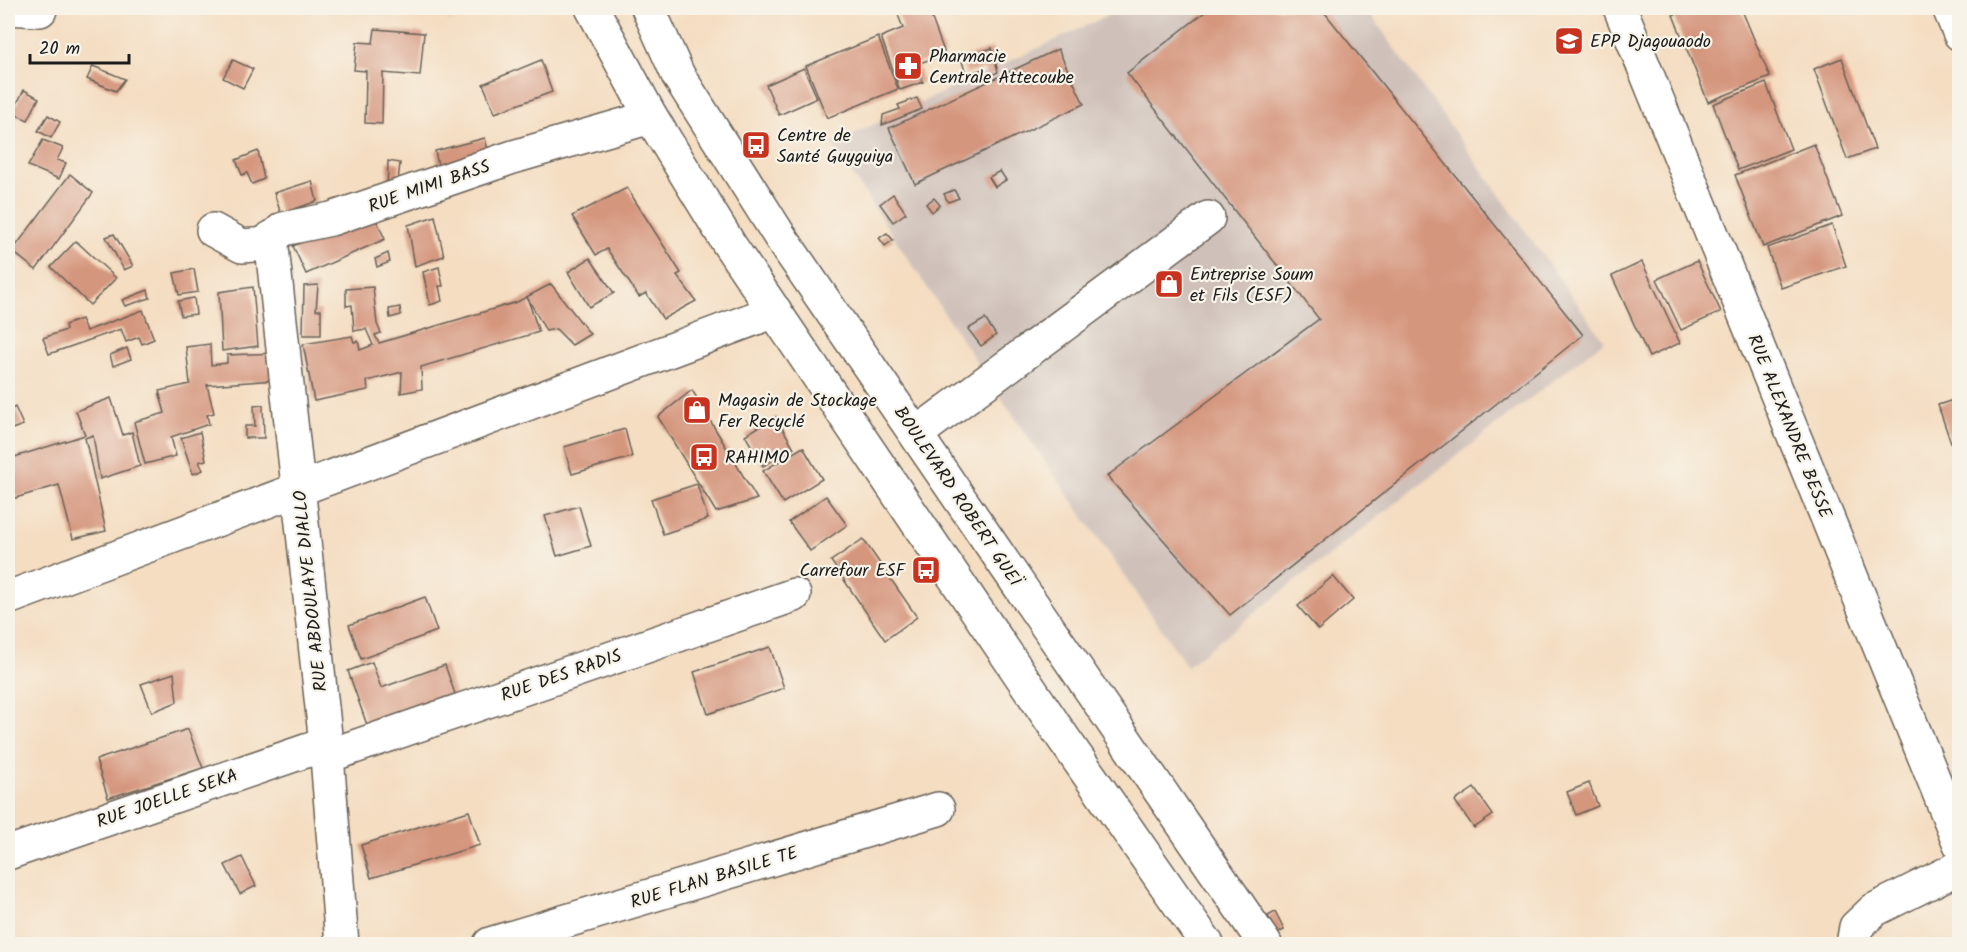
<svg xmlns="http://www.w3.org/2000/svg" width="1967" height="952" viewBox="0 0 1967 952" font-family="Kalam,sans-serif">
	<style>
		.built { fill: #e9ceb7 }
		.industrial { fill: #cfc1ba }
		.building { fill: #d5967e }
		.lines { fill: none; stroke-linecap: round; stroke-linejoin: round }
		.minor-casing { stroke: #686056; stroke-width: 36 }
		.major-casing { stroke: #686056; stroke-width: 36 }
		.minor { stroke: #fff; stroke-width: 33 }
		.major { stroke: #fff; stroke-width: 33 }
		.labels { text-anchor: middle; stroke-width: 4.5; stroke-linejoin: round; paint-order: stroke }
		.poi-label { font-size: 18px; fill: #1c1c1c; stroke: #f7f3e8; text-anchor: start }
		.street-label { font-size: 18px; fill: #1c1c1c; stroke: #f7f3e8 }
	</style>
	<rect width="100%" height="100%" fill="#f7f3e8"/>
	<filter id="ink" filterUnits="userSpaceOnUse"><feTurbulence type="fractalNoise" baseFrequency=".0167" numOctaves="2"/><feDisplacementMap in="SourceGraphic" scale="12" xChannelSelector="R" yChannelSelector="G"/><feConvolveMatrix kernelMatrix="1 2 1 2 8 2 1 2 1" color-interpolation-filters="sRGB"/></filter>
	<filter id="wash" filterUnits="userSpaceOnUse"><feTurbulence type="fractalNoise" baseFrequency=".008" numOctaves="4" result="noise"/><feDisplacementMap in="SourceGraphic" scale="24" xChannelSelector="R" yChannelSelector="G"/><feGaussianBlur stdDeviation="1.35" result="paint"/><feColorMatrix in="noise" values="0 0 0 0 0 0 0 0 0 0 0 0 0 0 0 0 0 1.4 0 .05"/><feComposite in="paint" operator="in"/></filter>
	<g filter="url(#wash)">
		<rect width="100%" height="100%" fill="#f4ddc1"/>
		<path class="built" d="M 442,8 L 486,8 L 449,22 Z"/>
		<path class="industrial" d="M 1124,8 L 1366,8 L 1604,341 L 1187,666 L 988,379 L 832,144 Z"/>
		<g id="blocks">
			<g class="building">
				<path d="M 910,8 L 928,8 L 945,54 L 917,64 L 923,82 L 900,90 L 881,37 L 903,28 L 897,12 Z"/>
				<path d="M 1210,8 L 1321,8 L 1583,335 L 1230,615 L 1107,476 L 1319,319 L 1127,73 Z"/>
				<path d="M 1692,8 L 1741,8 L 1770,77 L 1708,102 L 1673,15 Z"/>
				<path d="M 375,29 L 424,33 L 420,76 L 383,73 L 382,124 L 365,123 L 366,71 L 354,70 L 357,42 L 373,43 Z"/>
				<path d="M 878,37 L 898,89 L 827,118 L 806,66 Z"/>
				<path d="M 992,48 L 998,72 L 987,77 L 984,69 L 966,74 L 961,58 Z"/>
				<path d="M 1058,49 L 1084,104 L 915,184 L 889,128 Z"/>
				<path d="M 1842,58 L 1875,149 L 1847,159 L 1814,69 Z"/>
				<path d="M 233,60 L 253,69 L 243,88 L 223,78 Z"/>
				<path d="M 541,60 L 552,92 L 495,113 L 483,84 Z"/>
				<path d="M 93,66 L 125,79 L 116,91 L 87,79 Z"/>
				<path d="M 804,68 L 817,98 L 779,115 L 766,85 Z"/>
				<path d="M 1766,83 L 1791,149 L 1738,170 L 1713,104 Z"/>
				<path d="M 24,90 L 39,98 L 28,120 L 12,113 Z"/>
				<path d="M 917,98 L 922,109 L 882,125 L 883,115 L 900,109 L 898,105 Z"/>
				<path d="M 48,115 L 60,122 L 51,138 L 38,131 Z"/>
				<path d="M 485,138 L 490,158 L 439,170 L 435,151 Z"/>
				<path d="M 43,140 L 63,148 L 57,160 L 66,163 L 59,179 L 28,166 Z"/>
				<path d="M 1814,144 L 1842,216 L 1763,247 L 1735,175 Z"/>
				<path d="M 258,151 L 264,179 L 252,184 L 247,173 L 242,175 L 236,160 Z"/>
				<path d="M 388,161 L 400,163 L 397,191 L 387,192 Z"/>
				<path d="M 1000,171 L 1006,180 L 995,187 L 989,177 Z"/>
				<path d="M 70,174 L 93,193 L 36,270 L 12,251 Z"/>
				<path d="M 312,181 L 317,201 L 281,214 L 274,193 Z"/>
				<path d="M 627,188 L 681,273 L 677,275 L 696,301 L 663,319 L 646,293 L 639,297 L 607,249 L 596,255 L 572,216 Z"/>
				<path d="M 954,190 L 959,198 L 948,202 L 944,194 Z"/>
				<path d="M 893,194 L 906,213 L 893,222 L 880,204 Z"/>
				<path d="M 934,198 L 940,205 L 932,212 L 926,204 Z"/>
				<path d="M 372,211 L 385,239 L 306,274 L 293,246 Z"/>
				<path d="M 435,216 L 444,256 L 415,266 L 408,225 Z"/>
				<path d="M 1832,225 L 1846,266 L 1781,288 L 1767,248 Z"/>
				<path d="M 887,233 L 893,240 L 885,246 L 879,238 Z"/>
				<path d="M 114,234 L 133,266 L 124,270 L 106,237 Z"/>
				<path d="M 76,241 L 116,278 L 90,305 L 51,267 Z"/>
				<path d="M 388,253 L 390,262 L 377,267 L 375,259 Z"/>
				<path d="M 590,258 L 614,293 L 589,307 L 568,272 Z"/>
				<path d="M 1697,261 L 1721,312 L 1681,330 L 1657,279 Z"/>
				<path d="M 1642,262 L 1680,343 L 1649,357 L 1612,276 Z"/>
				<path d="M 439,267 L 443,286 L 439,286 L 442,301 L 430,305 L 423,272 Z"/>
				<path d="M 194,269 L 198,292 L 179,295 L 174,273 Z"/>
				<path d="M 551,284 L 590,334 L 572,345 L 556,329 L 546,331 L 527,297 L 539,332 L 421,367 L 422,389 L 401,393 L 402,372 L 367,381 L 368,390 L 314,401 L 303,344 L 352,336 L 354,342 L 358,341 L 360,350 L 373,345 L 366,329 L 354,331 L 352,305 L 346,306 L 346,289 L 373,287 L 377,324 L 381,333 L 375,335 L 379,343 L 517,302 Z"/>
				<path d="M 318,285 L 316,310 L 321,310 L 321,335 L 303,335 L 304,286 Z"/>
				<path d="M 253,287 L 258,346 L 222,351 L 219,292 Z"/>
				<path d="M 148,290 L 150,298 L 125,306 L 122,300 Z"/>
				<path d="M 194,298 L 196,314 L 181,316 L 178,301 Z"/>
				<path d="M 400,307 L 401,315 L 390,318 L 389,309 Z"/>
				<path d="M 143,310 L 154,339 L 142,344 L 139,337 L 126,342 L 121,329 L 49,354 L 43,338 L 66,330 L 65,325 L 81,319 L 86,331 Z"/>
				<path d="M 985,319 L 996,335 L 981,346 L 968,329 Z"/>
				<path d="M 210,344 L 211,365 L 227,363 L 227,355 L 276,353 L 276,380 L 207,385 L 214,413 L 207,415 L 209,424 L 171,437 L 176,456 L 145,464 L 134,422 L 165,413 L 159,391 L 190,384 L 186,347 Z"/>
				<path d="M 127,348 L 131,359 L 113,366 L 110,355 Z"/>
				<path d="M 692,390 L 757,499 L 716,512 L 658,417 Z"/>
				<path d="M 111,398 L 123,435 L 132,432 L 140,466 L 100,479 L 93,435 L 85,438 L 106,531 L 73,539 L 59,485 L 12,499 L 8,484 L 8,459 L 85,435 L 76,411 Z"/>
				<path d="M 1959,398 L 1959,454 L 1955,455 L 1938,405 Z"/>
				<path d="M 263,405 L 264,438 L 245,438 L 245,426 L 255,426 L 254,406 Z"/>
				<path d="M 15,407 L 23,425 L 12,429 L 8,420 L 8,411 Z"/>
				<path d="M 776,417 L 794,448 L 763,466 L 745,435 Z"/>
				<path d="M 625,429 L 632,457 L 572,474 L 564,447 Z"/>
				<path d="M 200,432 L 206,460 L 199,462 L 203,470 L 193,474 L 181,438 Z"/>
				<path d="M 803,447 L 822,479 L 783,503 L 763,471 Z"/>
				<path d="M 697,484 L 708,519 L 663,534 L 651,499 Z"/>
				<path d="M 826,496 L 847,525 L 810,551 L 789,522 Z"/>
				<path d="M 579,506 L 591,546 L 557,556 L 545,516 Z"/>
				<path d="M 863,539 L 917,617 L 885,640 L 831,561 Z"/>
				<path d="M 1333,576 L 1353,600 L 1318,630 L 1298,606 Z"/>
				<path d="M 425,597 L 437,631 L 361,659 L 349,625 Z"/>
				<path d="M 770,647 L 784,688 L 708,714 L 694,672 Z"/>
				<path d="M 372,662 L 381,688 L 445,665 L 455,694 L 367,725 L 348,671 Z"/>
				<path d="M 174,673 L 177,702 L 152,712 L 141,684 Z"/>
				<path d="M 188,729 L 203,768 L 108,798 L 96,760 Z"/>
				<path d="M 1589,783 L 1598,806 L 1576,815 L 1567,792 Z"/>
				<path d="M 1474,788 L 1493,815 L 1474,828 L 1455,801 Z"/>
				<path d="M 469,811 L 480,845 L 371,878 L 361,845 Z"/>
				<path d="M 242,857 L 256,886 L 240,894 L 225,865 Z"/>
				<path d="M 1275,912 L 1284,930 L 1277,934 L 1268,916 Z"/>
			</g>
		</g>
	</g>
	<g filter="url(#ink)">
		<use href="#blocks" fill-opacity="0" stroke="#686056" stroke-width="1.5"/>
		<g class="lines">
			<g class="minor-casing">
				<g id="minor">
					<path d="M 8,8 L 40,10"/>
					<path d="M 1620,8 L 1960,844"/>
					<path d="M 1949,8 L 1960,34"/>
					<path d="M 213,230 L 242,246 L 266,244 L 283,229 L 331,219 L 513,157 L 651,117"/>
					<path d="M 271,238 L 326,744 L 342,944"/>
					<path d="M 916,434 L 1208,218"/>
					<path d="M 8,598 L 775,311"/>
					<path d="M 328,756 L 794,595"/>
					<path d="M 8,853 L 326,744"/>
					<path d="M 490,944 L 938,809"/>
					<path d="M 1853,944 L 1856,927 L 1874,910 L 1960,867"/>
				</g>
			</g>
			<g class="major-casing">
				<g id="major">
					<path d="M 592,8 L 651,117 L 729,244 L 1057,729 L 1207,944"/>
					<path d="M 648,8 L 678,75 L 779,235 L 1265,944"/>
				</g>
			</g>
			<use href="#minor" class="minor"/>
			<use href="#major" class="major"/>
		</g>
	</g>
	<defs>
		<g id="school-square" transform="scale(1.5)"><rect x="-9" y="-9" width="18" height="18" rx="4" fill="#c8321e" stroke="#f7f3e8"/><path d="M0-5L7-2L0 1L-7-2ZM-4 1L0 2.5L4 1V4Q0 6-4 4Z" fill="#fff"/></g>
		<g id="pharmacy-square" transform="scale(1.5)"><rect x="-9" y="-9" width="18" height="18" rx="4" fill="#c8321e" stroke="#f7f3e8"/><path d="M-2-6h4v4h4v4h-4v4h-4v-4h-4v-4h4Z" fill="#fff"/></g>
		<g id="bus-square" transform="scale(1.5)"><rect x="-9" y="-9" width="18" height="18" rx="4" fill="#c8321e" stroke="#f7f3e8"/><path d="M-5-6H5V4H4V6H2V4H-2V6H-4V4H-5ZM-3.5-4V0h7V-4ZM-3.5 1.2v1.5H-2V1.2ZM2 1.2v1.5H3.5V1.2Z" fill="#fff"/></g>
		<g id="shop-square" transform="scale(1.5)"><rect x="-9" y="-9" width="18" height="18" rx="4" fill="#c8321e" stroke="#f7f3e8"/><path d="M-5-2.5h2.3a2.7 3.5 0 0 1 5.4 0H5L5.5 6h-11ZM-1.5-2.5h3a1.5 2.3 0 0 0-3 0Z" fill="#fff"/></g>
	</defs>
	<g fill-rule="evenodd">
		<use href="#school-square" x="1569" y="41"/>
		<use href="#pharmacy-square" x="908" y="66"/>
		<use href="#bus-square" x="756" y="145"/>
		<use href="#shop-square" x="1169" y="284"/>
		<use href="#shop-square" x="697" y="410"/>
		<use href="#bus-square" x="704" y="457"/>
		<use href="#bus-square" x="926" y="570"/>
	</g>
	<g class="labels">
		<g class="poi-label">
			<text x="1590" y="47">EPP Djagouaodo</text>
			<text x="929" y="62">Pharmacie<tspan x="929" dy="21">Centrale Attecoube</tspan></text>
			<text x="777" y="141">Centre de<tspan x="777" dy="21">Santé Guyguiya</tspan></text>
			<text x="1190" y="280">Entreprise Soum<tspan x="1190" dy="21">et Fils (ESF)</tspan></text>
			<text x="718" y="406">Magasin de Stockage<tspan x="718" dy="21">Fer Recyclé</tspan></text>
			<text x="725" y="463">RAHIMO</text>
			<text x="905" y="576" text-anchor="end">Carrefour ESF</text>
		</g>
		<g class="street-label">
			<text transform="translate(429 186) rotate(-19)" y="6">RUE MIMI BASS</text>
			<text transform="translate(1790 426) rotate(68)" y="6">RUE ALEXANDRE BESSE</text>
			<text transform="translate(958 496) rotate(56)" y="6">BOULEVARD ROBERT GUEÏ</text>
			<text transform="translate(310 591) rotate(-96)" y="6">RUE ABDOULAYE DIALLO</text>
			<text transform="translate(561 675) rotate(-19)" y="6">RUE DES RADIS</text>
			<text transform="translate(167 798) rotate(-19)" y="6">RUE JOELLE SEKA</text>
			<text transform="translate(714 877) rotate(-17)" y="6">RUE FLAN BASILE TE</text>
		</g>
	</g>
	<rect width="1967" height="952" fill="none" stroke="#f7f3e8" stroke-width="30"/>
	<path d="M30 54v9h99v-9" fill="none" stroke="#1c1c1c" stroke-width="3"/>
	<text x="39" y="54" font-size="18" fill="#1c1c1c" stroke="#f7f3e8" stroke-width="4.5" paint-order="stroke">20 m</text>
</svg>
